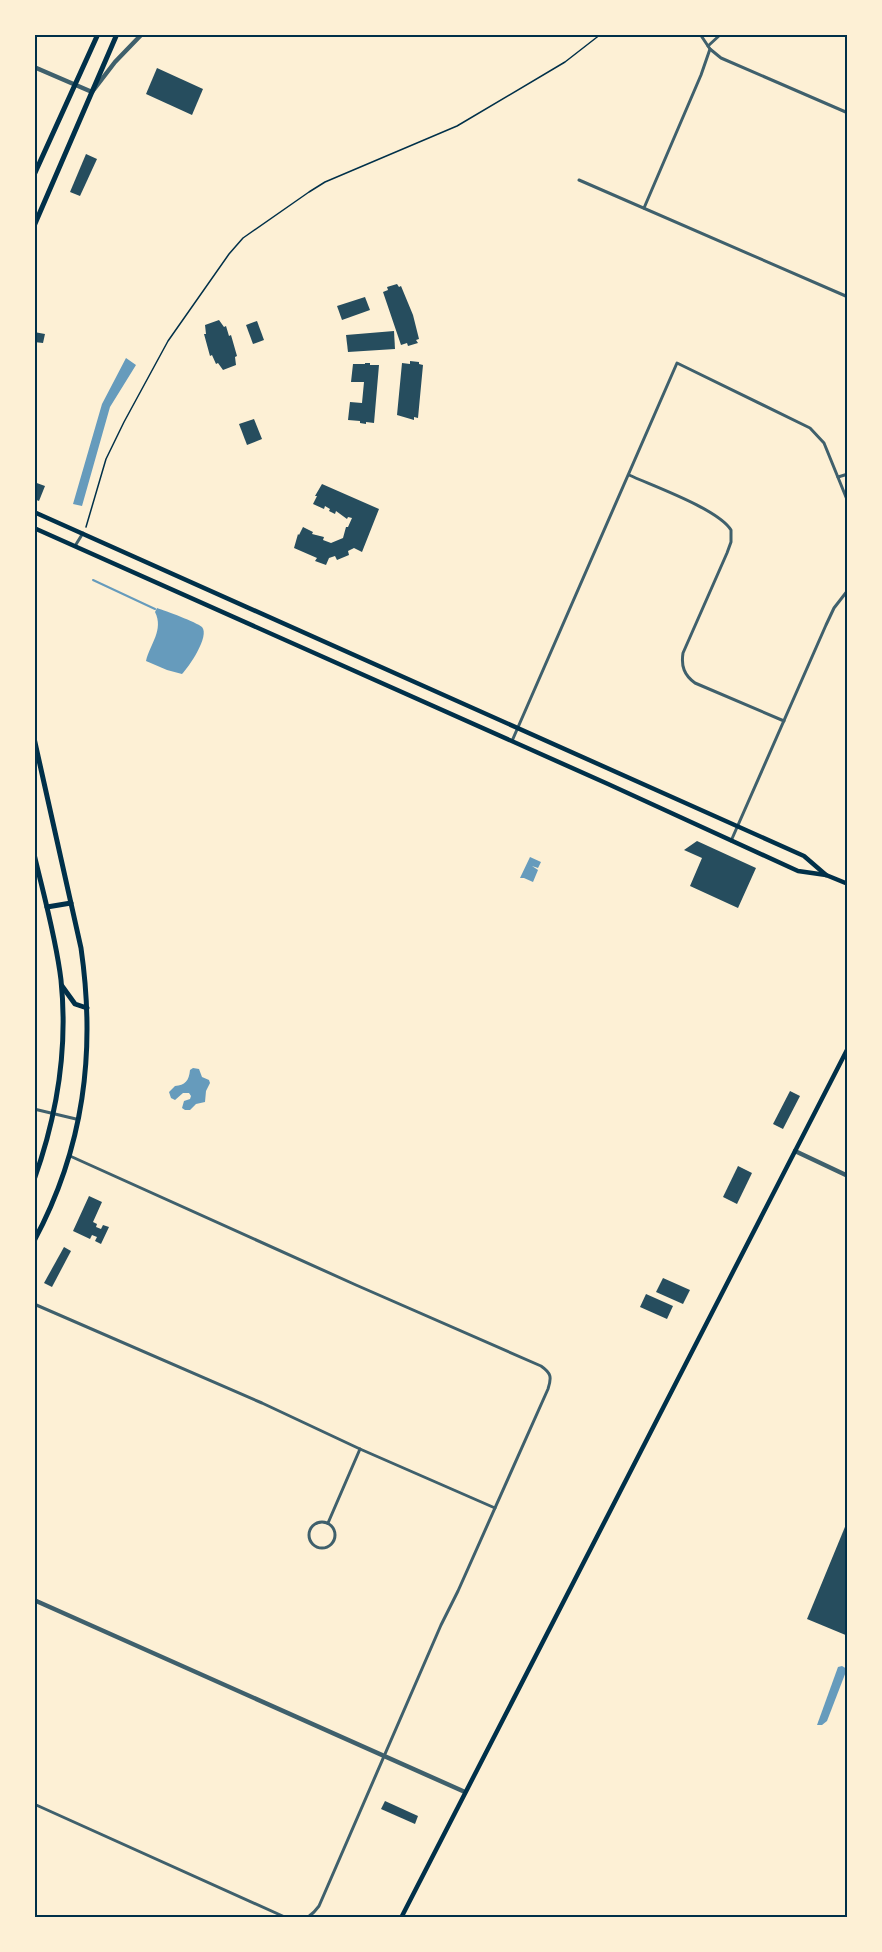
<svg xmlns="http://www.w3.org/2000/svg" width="882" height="1952" viewBox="0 0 882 1952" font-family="'Archivo Narrow',sans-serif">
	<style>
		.water { fill: #669bbc }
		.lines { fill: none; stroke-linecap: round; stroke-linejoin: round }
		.stream { stroke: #669bbc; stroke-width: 2 }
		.building { fill: #264d5e }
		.path { stroke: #003049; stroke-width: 1.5 }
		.minor { stroke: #3f606c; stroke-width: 3 }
		.tertiary { stroke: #3f606c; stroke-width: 4.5 }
		.secondary { stroke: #003049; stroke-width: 4.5 }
		.primary { stroke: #003049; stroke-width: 5 }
		.neatline { fill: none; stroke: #003049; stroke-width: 2 }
	</style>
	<rect width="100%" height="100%" fill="#fdf0d5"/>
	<g class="water">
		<path d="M 126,358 L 136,365 L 110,407 L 82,506 L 73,504 L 102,404 Z"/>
		<path d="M 157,608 C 166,611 196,622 202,627 C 210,636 189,667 182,674 L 167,670 L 146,661 C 150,644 164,630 155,612 Z"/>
		<path d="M 530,857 L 541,862 L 538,868 L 532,866 L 538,870 L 533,882 L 524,878 L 520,878 Z"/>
		<path d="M 193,1068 L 199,1069 L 202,1077 L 209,1080 L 210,1083 L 206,1091 L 205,1102 L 196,1104 L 190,1110 L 185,1110 L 182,1108 L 184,1101 L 190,1099 L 191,1096 L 189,1093 L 183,1093 L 175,1100 L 171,1098 L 169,1092 L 175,1086 C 185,1085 189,1081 190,1070 Z"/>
		<path d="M 842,1666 L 847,1669 L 827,1721 L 822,1725 L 817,1725 L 838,1667 Z"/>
	</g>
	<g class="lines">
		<path class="stream" d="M 93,580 L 155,609"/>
	</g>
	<g class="building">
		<path d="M 157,68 L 203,89 L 192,115 L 146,94 Z"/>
		<path d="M 86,154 L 97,159 L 80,196 L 70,192 Z"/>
		<path d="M 397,284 L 399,287 L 401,286 L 413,315 L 419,339 L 416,340 L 418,343 L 408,346 L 407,343 L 401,345 L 383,292 L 388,290 L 387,287 Z"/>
		<path d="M 365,297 L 370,310 L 342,320 L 337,306 Z"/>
		<path d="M 219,320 L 224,327 L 226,326 L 229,336 L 231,335 L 237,356 L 235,357 L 236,365 L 223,370 L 218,363 L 216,364 L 212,355 L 210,356 L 204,334 L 206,334 L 205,325 Z"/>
		<path d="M 257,321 L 264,340 L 253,344 L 246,325 Z"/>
		<path d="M 394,331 L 395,349 L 348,352 L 346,335 Z"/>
		<path d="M 34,332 L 45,334 L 43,343 L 34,342 Z"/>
		<path d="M 410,361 L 419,362 L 419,364 L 423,365 L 418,418 L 414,417 L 414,420 L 397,415 L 402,363 L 410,364 Z"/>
		<path d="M 365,363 L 370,363 L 370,365 L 379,365 L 374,423 L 366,422 L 366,424 L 360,423 L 360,421 L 348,420 L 350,402 L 362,403 L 364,382 L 351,382 L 353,364 L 365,364 Z"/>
		<path d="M 254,419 L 262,439 L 247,445 L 239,424 Z"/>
		<path d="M 34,482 L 45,486 L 39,501 L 34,499 Z"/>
		<path d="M 322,484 L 379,509 L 362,552 L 354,548 L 348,551 L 349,555 L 337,560 L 335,556 L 329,558 L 326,565 L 315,561 L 317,558 L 294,548 L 298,534 L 299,535 L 303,527 L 313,532 L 312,534 L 324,537 L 323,540 L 331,543 L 343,538 L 346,527 L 348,527 L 352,518 L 348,517 L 347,519 L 336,511 L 335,514 L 329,511 L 330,509 L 325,506 L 324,509 L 313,504 L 317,496 L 315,496 Z"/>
		<path d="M 697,841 L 756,868 L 738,908 L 690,886 L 702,858 L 684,850 Z"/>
		<path d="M 790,1091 L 800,1096 L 783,1129 L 773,1124 Z"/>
		<path d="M 738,1166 L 752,1173 L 737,1204 L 723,1197 Z"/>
		<path d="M 89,1196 L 102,1202 L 93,1222 L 97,1224 L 96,1227 L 101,1229 L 103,1225 L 109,1227 L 101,1244 L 95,1241 L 97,1237 L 92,1235 L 90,1239 L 73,1231 Z"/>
		<path d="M 64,1247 L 71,1251 L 52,1287 L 44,1283 Z"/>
		<path d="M 663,1278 L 690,1290 L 683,1304 L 656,1292 Z"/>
		<path d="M 646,1294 L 673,1306 L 667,1319 L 640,1307 Z"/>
		<path d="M 847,1522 L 848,1522 L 848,1636 L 807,1619 Z"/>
		<path d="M 385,1801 L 418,1816 L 415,1824 L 381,1809 Z"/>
	</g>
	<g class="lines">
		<path class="path" d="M 86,527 L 106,459 L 124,422 L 168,341 L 229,254 L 243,238 L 309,192 L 325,182 L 457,126 L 565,62 L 601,34"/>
		<g class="minor">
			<path d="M 700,34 L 710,49 L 721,58 L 848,113"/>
			<path d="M 708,46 L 721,34"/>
			<path d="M 579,180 L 848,297"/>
			<path d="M 644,208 L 701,75 L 710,49"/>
			<path d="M 629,475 C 653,486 718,509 731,530 L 731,542 L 727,553 L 683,653 C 681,666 684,675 695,683 L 784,721"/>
			<path d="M 838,477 L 848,474"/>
			<path d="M 75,546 L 83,533"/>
			<path d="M 512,741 L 677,363 L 810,428 L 824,443 L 848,502"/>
			<path d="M 731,841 L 826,625 L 834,608 L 848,590"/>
			<path d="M 34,1109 L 76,1119"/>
			<path d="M 70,1156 L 356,1285 L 541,1366 C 551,1373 552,1377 548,1389 L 458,1591 L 441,1625 L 319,1906 L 314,1912 L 307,1918"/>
			<path d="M 34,1304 L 262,1403 L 360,1449 L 495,1508"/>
			<circle cx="322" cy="1535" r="13"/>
			<path d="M 328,1523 L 360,1449"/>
			<path d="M 34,1804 L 287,1918"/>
		</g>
		<g class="tertiary">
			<path d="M 34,67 L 92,92 L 115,62 L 142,34"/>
			<path d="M 795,1151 L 848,1176"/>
			<path d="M 34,1600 L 465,1792"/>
		</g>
		<g class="secondary">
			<path d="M 34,512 L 804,856 L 826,875"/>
			<path d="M 34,528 L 608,784 L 798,871 L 826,875 L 848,884"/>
			<path d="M 401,1918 L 848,1048"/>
		</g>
		<g class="primary">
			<path d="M 34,175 L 98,34"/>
			<path d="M 34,226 L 117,34"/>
			<path d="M 34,738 L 81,948 C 96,1052 84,1148 34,1241"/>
			<path d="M 34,854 C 44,896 56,938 61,980 C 68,1048 57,1116 34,1180"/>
			<path d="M 47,907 L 71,903"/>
			<path d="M 62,986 L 75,1004 L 87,1008"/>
		</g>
	</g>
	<rect width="882" height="1952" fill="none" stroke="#fdf0d5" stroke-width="72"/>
	<rect x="36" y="36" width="810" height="1880" class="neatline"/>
</svg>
